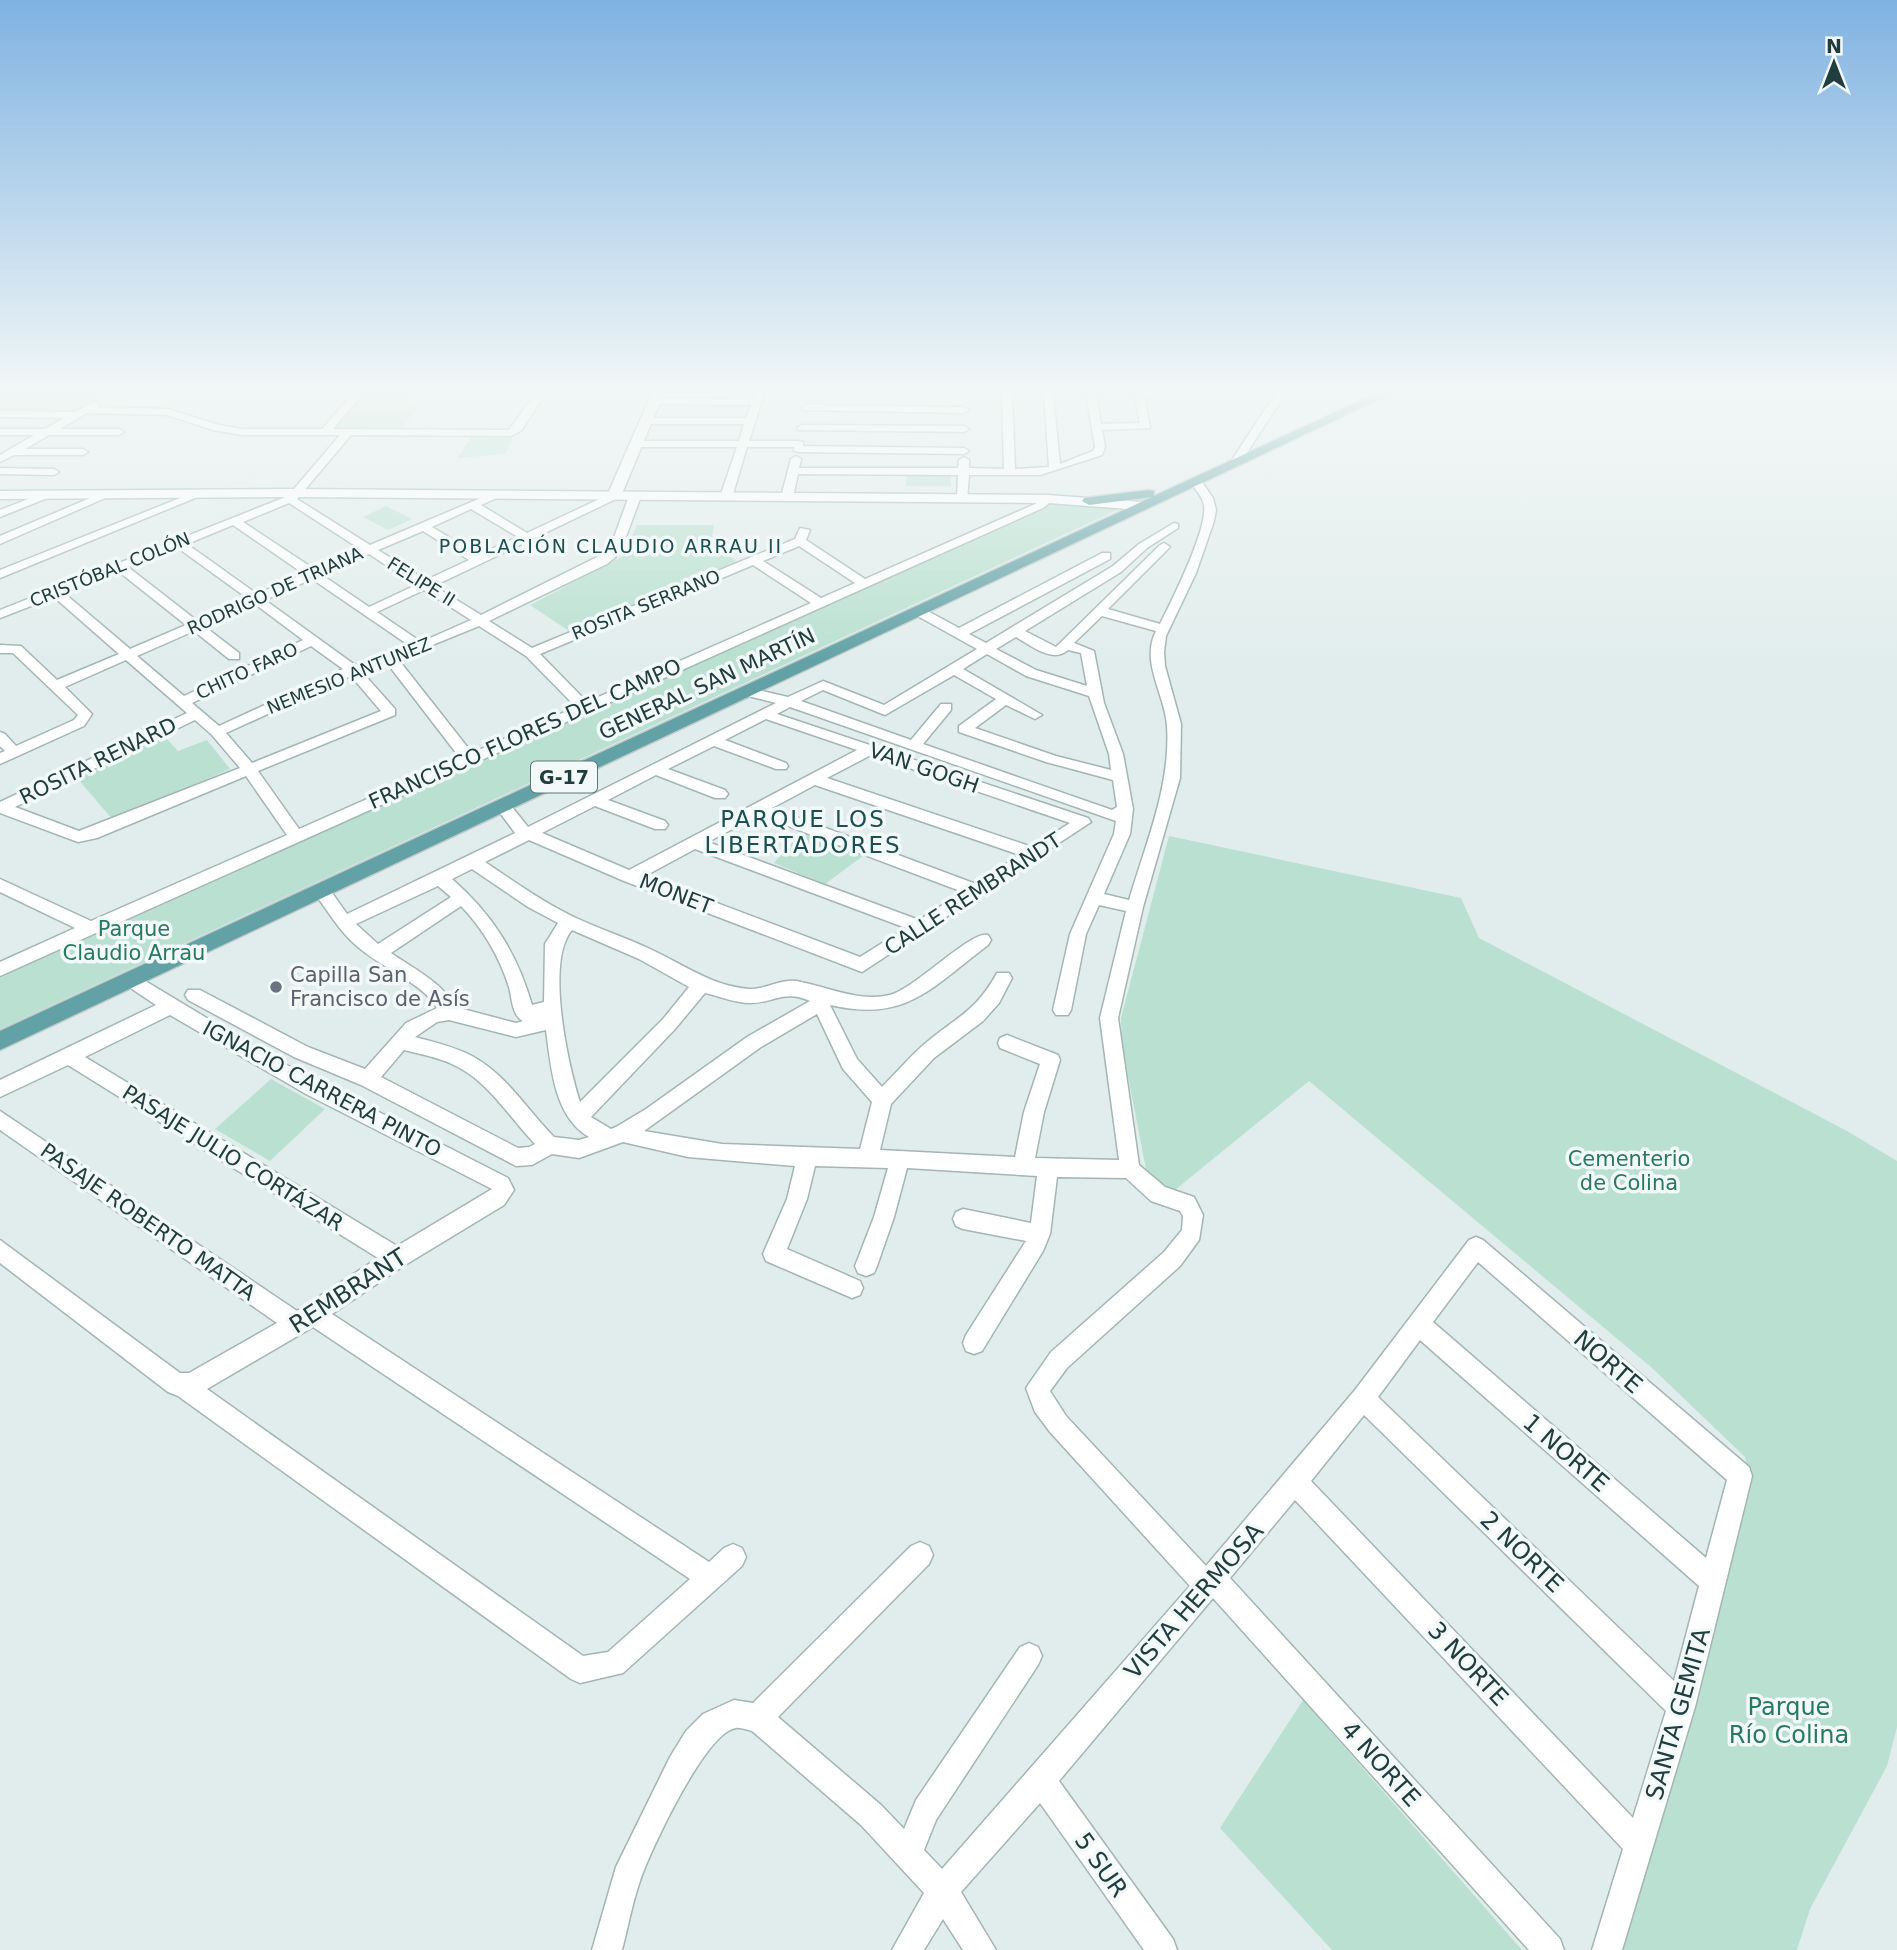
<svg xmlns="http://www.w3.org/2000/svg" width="1897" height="1950" viewBox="0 0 1897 1950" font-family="'DejaVu Sans',sans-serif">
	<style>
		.green { fill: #b9e0d0 }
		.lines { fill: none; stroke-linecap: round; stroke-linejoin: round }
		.minor-casing { stroke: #a3b5b5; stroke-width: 3 }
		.tertiary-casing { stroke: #a3b5b5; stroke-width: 3 }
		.secondary-casing { stroke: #9fbab8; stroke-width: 3 }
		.primary-casing { stroke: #c1c9c9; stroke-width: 3 }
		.minor { fill: #fff; fill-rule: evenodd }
		.tertiary { fill: #fff; fill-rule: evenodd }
		.secondary { fill: #fff; fill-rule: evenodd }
		.primary { fill: #62a2a6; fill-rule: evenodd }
		.worship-dot { fill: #6b7280; stroke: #f2f9f8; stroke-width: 2.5 }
		.labels { text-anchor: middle; stroke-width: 7; stroke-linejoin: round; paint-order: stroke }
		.far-street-label { font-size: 18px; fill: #203e3f; stroke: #f2f9f8 }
		.far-neighbourhood-label { font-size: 19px; letter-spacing: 2px; fill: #1a4f53; stroke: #f2f9f8 }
		.shield { fill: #f2f9f8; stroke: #5f7676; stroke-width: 2 }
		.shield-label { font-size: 19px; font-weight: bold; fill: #203e3f }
		.street-label { font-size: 21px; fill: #203e3f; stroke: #f2f9f8 }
		.park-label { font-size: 21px; fill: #277a61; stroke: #f2f9f8 }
		.worship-label { font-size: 21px; fill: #5b616d; stroke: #f2f9f8; text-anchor: start }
		.neighbourhood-label { font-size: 23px; letter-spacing: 2px; fill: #1a4f53; stroke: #f2f9f8 }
		.near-street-label { font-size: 24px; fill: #203e3f; stroke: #f2f9f8 }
		.near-park-label { font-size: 24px; fill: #277a61; stroke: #f2f9f8 }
	</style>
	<rect width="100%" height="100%" fill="#e1edec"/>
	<g class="green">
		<path d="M 0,388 L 30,388 L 25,393 L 105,393 L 71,412 L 0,412 Z"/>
		<path d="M 365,390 L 417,390 L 405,406 L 419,406 L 401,428 L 333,428 Z"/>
		<path d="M 471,438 L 513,438 L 505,454 L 457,458 Z"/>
		<path d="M 907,474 L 951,474 L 951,486 L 906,486 Z"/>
		<path d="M 1050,503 L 1098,505 L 1117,510 L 0,1029 L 0,978 L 17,969 Z"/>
		<path d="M 386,506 L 412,519 L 388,530 L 363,517 Z"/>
		<path d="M 637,525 L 714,525 L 709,554 L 728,555 L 738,563 L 569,631 L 530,605 L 623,556 Z"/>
		<path d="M 165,737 L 178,751 L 207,740 L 230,769 L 113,820 L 78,779 Z"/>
		<path d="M 805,829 L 867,853 L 825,884 L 774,863 Z"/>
		<path d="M 1169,836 L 1461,898 L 1479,938 L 1847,1131 L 1897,1161 L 1897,1727 L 1887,1766 L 1810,1909 L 1797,1950 L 1613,1950 L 1749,1478 L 1745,1457 L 1651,1367 L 1309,1081 L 1170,1194 L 1146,1169 L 1122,1045 L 1121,1018 Z"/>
		<path d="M 271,1079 L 325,1109 L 270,1161 L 215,1129 Z"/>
		<path d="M 1303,1700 L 1522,1950 L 1332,1950 L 1220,1828 Z"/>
	</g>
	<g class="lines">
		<g class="minor-casing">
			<g id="minor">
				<path d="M 358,388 L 368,388 L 333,429 L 509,430 L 537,391 L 442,391 L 437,388 L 582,388 L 577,391 L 547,391 L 521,431 L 511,436 L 351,435 L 297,499 L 370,545 L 495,492 L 499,493 L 499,497 L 481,505 L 527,533 L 610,494 L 618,494 L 618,498 L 434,586 L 481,615 L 609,551 L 629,496 L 639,494 L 641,496 L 620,553 L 607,564 L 489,621 L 532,648 L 795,539 L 800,528 L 810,530 L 806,540 L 865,579 L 1035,504 L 1044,497 L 1054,499 L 1043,508 L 0,976 L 0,962 L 75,928 L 0,892 L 0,879 L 91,921 L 287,835 L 246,776 L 97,838 L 78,842 L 0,813 L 0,802 L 187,713 L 126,660 L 65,687 L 92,714 L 84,726 L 0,764 L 0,753 L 5,751 L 0,746 L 0,732 L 5,734 L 16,746 L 74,720 L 78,715 L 13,653 L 0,653 L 0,645 L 21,646 L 57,680 L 119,654 L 54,597 L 0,618 L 0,610 L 288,496 L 340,435 L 242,435 L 213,430 L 167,415 L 87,413 L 60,429 L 119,429 L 124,432 L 119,435 L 49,435 L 25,449 L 83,449 L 88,452 L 83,455 L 14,455 L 0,462 L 0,455 L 34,435 L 0,435 L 0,429 L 45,429 L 64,418 L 0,417 L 0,411 L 75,412 L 94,402 L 99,405 L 97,407 L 168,409 L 219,425 L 242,429 L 322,429 ZM 289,503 L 360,549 L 314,569 L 243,522 ZM 471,509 L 518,537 L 478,555 L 432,527 ZM 233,525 L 304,574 L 257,594 L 187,544 ZM 423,531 L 469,560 L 426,580 L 378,550 ZM 799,546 L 855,583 L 821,598 L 763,561 ZM 178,548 L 247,598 L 196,620 L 128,567 ZM 369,554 L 416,585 L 369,607 L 322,575 ZM 753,565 L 811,603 L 587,702 L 540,654 ZM 118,571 L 186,625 L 130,649 L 64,593 ZM 312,579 L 410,646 L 355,665 L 265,600 ZM 424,590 L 471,620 L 421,642 L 377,612 ZM 255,604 L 303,640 L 184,696 L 137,656 L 194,631 L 229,659 L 239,659 L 239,653 L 204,626 ZM 479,626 L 526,656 L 576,707 L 472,753 L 398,659 ZM 311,646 L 343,669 L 219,726 L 192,703 ZM 387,663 L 460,758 L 299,829 L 258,771 L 395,715 L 395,709 L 362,672 ZM 351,676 L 381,711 L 252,763 L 226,733 ZM 195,720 L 212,735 L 240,768 L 79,831 L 15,807 Z"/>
				<path d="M 756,388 L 766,388 L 749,441 L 799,441 L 803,442 L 803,446 L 964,448 L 969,451 L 964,454 L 798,452 L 794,451 L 794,447 L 747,447 L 732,497 L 726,500 L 720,497 L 737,447 L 636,447 L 631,444 L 636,441 L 739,441 L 744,424 L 646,424 L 641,421 L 646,418 L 746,418 L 751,405 L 654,404 L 649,401 L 654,398 L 753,399 Z"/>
				<path d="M 800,388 L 1176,388 L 1177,392 L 1172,395 L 1144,395 L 1150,428 L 1102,430 L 1105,447 L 1102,455 L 1040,475 L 969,475 L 967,500 L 957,498 L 958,475 L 798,474 L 793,497 L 787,500 L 781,497 L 791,459 L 796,456 L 801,459 L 799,468 L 958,468 L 959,460 L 964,457 L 969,460 L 969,468 L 1004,469 L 1002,393 L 805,391 ZM 1012,393 L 1044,394 L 1049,467 L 1015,469 ZM 1053,394 L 1086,394 L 1095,447 L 1093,451 L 1060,464 ZM 1096,394 L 1134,394 L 1140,423 L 1101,424 Z"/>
				<path d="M 1279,388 L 1289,388 L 1239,465 L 1231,465 L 1230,463 Z"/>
				<path d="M 29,389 L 183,389 L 188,392 L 183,395 L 26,394 L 24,392 Z"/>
				<path d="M 807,405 L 964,407 L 969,410 L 964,413 L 803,410 L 802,408 Z"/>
				<path d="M 802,425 L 964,426 L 969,429 L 964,432 L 798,430 L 797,428 Z"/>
				<path d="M 0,468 L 54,469 L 59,472 L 54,475 L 0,474 Z"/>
				<path d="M 1195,479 L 1202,482 L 1213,498 L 1216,510 L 1214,521 L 1196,573 L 1166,636 L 1164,652 L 1165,666 L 1181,724 L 1180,778 L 1143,907 L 1118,1018 L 1139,1165 L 1165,1187 L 1194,1197 L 1203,1215 L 1199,1240 L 1180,1266 L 1067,1368 L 1050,1391 L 1066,1416 L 1206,1566 L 1355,1390 L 1469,1240 L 1476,1237 L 1483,1240 L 1749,1467 L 1752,1476 L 1695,1707 L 1622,1950 L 1592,1950 L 1623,1849 L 1295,1500 L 1230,1578 L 1560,1939 L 1564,1950 L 1529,1950 L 1213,1598 L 1059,1781 L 1173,1939 L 1177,1950 L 1144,1950 L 1040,1803 L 961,1892 L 996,1950 L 963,1950 L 943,1919 L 924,1950 L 892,1950 L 924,1893 L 861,1825 L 752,1731 C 747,1730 740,1727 736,1728 C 706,1731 649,1853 640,1881 C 632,1904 628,1927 622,1950 L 592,1950 L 616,1867 L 670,1757 L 686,1731 L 703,1714 L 734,1700 L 753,1703 L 911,1546 L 920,1542 L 929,1546 L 933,1555 L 929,1564 L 778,1717 L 881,1805 L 904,1829 L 916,1800 L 1020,1647 L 1029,1643 L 1038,1647 L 1042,1656 L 1038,1665 L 936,1820 L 924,1850 L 942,1869 L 1190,1586 L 1050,1432 L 1035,1412 L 1026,1388 L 1051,1352 L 1164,1252 L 1182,1230 L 1183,1216 L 1180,1211 L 1151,1201 L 1126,1178 L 1057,1177 L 1050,1234 L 1043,1251 L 982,1351 L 974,1354 L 966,1351 L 963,1343 L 966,1335 L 1026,1241 L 963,1229 L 956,1226 L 953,1219 L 956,1212 L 963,1209 L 1031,1223 L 1037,1176 L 907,1168 L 894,1217 L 877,1266 L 874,1273 L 866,1276 L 858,1273 L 855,1266 L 874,1217 L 888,1168 L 815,1166 L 807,1199 L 787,1249 L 860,1281 L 863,1288 L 860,1295 L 852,1298 L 766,1261 L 763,1254 L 787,1199 L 795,1166 L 688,1157 L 623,1142 L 579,1158 L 552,1154 L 532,1165 L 516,1166 L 361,1085 L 294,1057 L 188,1000 L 185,995 L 188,990 L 200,990 L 308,1047 L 365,1069 L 406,1023 L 437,1008 C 424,984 379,966 358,947 C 341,933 329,913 316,895 L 314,891 L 316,887 L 328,887 L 347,914 L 515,833 L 495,806 L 498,802 L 508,802 L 528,827 L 776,703 L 740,694 L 740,688 L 745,687 L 788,697 L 823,681 L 884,705 L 977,649 L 914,614 L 914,608 L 922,608 L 959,628 L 1102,553 L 1110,553 L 1110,559 L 969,634 L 986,643 L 1113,566 L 1139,544 L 1174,523 L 1178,524 L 1178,528 L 1147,548 L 1121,572 L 1025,631 L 1056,647 L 1160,545 L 1164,543 L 1170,547 L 1108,609 L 1160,624 C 1172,600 1208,529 1204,505 C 1202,496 1195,489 1190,482 ZM 1102,616 L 1156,631 C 1140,662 1165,694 1167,726 C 1171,785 1146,843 1129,900 L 1104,894 L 1130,834 L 1133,809 L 1123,754 L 1104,703 L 1094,651 L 1074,643 ZM 1016,637 C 1030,645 1053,664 1068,650 L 1081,653 L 1087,686 L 1036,670 L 996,649 ZM 987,654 L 1026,676 L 1089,696 L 1109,754 L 1111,770 L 1056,756 L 975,728 L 1006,705 L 1035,719 L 1042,715 L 963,669 ZM 954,675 L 996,699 L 959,726 L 959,732 L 1046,762 L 1113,780 L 1117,807 L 1112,810 L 923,744 L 951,710 L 951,704 L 941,704 L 911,740 L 801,701 L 823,690 L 885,715 ZM 790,707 L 1116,821 L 1114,834 L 1070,934 L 1053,1010 L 1056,1015 L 1068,1015 L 1071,1010 L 1086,934 L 1099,905 L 1126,911 L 1100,1018 L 1119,1160 L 1035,1158 L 1044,1112 L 1060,1060 L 1058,1055 L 1007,1035 L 1000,1038 L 998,1043 L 1000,1048 L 1040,1064 L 1024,1112 L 1015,1157 L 880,1150 L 891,1104 L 934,1058 L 983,1021 L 999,1003 L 1012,978 L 1009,973 L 997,973 C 975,1014 952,1019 920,1048 C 907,1060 895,1074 882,1087 L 857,1059 L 830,1005 C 907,1023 932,987 988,945 L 991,940 L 988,935 C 971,930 916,988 890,995 C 859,1002 830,988 801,982 C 783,977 766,990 749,989 C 711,986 683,964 650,949 C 626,938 600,929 576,918 C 544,903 515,882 485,862 L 529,840 L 624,881 L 862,972 L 1091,822 L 1088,818 L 777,714 ZM 766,719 L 857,750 L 629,870 L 542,833 L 595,806 L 655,829 L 665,829 L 668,825 L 665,821 L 608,800 L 656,775 L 715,798 L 725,798 L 728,794 L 725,790 L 668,769 L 714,746 L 776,769 L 786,769 L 788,766 L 786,763 L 725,740 ZM 871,755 L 1070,823 L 1032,847 L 827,778 ZM 815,785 L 1020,855 L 976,884 L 772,808 ZM 759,815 L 963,892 L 919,920 L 708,842 ZM 695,849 L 906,928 L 860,957 L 645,876 ZM 472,869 L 528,907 L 558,923 L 545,944 L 544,1002 L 532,1005 C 517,953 492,914 452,879 ZM 438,886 L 451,897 L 378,944 L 356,924 ZM 461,906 C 484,930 499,956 509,987 C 512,998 512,1016 523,1021 L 516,1023 L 455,1007 C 442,982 414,969 391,953 ZM 572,930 L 639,959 L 689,987 L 663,1019 L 580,1102 C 568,1065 545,961 572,930 ZM 705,993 C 719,996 735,1003 750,1003 C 774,1003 784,989 810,1001 L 747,1037 L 646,1109 L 616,1127 L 611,1129 L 591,1117 L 675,1029 ZM 817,1014 L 843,1069 L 872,1102 L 860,1149 L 722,1144 L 644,1131 L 761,1047 ZM 449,1020 L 516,1037 L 546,1030 C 551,1067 554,1117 589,1137 L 579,1140 L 554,1137 C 527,1110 507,1075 472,1056 C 455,1047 434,1042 415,1037 L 437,1022 ZM 404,1050 C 420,1054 437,1057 452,1064 C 488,1080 508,1116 535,1144 L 529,1147 L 518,1148 L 381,1077 ZM 1478,1262 L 1727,1480 L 1706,1558 L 1433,1322 ZM 1420,1340 L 1699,1586 L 1674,1681 L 1378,1397 ZM 1364,1415 L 1666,1711 L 1633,1818 L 1311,1481 Z"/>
				<path d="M 46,492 L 52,495 L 50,497 L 0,517 L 0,510 Z"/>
				<path d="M 102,493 L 112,495 L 0,544 L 0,536 Z"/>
				<path d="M 190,494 L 200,496 L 0,578 L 0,570 Z"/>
				<path d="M 132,973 L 273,1058 L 508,1178 L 514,1190 L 504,1205 L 405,1265 L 332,1314 L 709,1562 L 724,1548 L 733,1544 L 742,1548 L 746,1557 L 742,1566 L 623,1673 L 580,1683 L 571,1679 L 178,1396 L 168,1392 L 0,1263 L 0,1240 L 180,1373 L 189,1373 L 277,1323 L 0,1130 L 0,1111 L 297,1311 L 378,1258 L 68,1065 L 0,1097 L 0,1080 L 156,1005 L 126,985 L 123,980 L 126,975 ZM 170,1015 L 306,1094 L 492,1189 L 397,1246 L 85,1057 ZM 313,1327 L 690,1579 L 608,1652 L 583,1656 L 207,1389 Z"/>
			</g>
		</g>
		<g class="tertiary-casing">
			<path id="tertiary" d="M 654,388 L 666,388 L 621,496 L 614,500 L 609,499 L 607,496 Z"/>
		</g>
		<g class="secondary-casing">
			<path id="secondary" d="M 296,489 L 1048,495 L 1141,502 L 1148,506 L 1141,510 L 1048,503 L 296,497 L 0,499 L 0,491 Z"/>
		</g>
		<g class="primary-casing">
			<path id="primary" d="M 1388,388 L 1403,388 L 0,1050 L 0,1031 L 1152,497 L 1089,505 L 1082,501 L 1084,498 L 1149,490 L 1154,491 L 1154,496 Z"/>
		</g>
		<use href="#minor" class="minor"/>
		<use href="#tertiary" class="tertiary"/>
		<use href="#secondary" class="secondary"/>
		<use href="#primary" class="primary"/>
	</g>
	<linearGradient id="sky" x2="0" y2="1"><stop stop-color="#80b2e1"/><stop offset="0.59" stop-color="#f2f7f6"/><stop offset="1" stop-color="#f2f7f6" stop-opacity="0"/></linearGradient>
	<rect width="1897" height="661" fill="url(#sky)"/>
	<circle class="worship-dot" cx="276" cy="987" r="7"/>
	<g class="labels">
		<g class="far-street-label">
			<text transform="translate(110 570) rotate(-22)" y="6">CRISTÓBAL COLÓN</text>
			<text transform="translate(421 582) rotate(32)" y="6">FELIPE II</text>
			<text transform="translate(275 591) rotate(-24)" y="6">RODRIGO DE TRIANA</text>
			<text transform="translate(646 605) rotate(-22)" y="6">ROSITA SERRANO</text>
			<text transform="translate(247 671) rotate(-25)" y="6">CHITO FARO</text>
			<text transform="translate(349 676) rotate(-22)" y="6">NEMESIO ANTUNEZ</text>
		</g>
		<g class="far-neighbourhood-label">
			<text x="611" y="553">POBLACIÓN CLAUDIO ARRAU II</text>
		</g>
		<rect class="shield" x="531" y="761.5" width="66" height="31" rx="5"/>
		<g class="shield-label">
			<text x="564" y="784">G-17</text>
		</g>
		<g class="street-label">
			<text transform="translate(707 684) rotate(-25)" y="7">GENERAL SAN MARTÍN</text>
			<text transform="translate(525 734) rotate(-24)" y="7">FRANCISCO FLORES DEL CAMPO</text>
			<text transform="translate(98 761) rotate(-26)" y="7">ROSITA RENARD</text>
			<text transform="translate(924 768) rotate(19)" y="7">VAN GOGH</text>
			<text transform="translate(676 894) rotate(21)" y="7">MONET</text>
			<text transform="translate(973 894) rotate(-33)" y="7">CALLE REMBRANDT</text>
			<text transform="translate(322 1089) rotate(28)" y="7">IGNACIO CARRERA PINTO</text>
			<text transform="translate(233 1158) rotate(32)" y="7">PASAJE JULIO CORTÁZAR</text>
			<text transform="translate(148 1222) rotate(35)" y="7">PASAJE ROBERTO MATTA</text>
		</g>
		<g class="park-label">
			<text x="134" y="936">Parque<tspan x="134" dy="24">Claudio Arrau</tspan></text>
			<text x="1629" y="1166">Cementerio<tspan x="1629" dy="24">de Colina</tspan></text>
		</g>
		<g class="worship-label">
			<text x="290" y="982">Capilla San<tspan x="290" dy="24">Francisco de Asís</tspan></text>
		</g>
		<g class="neighbourhood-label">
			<text x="803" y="827">PARQUE LOS<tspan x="803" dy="26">LIBERTADORES</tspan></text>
		</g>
		<g class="near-street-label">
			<text transform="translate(348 1291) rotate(-33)" y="8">REMBRANT</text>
			<text transform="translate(1608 1362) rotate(41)" y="8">NORTE</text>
			<text transform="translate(1566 1453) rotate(41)" y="8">1 NORTE</text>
			<text transform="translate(1522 1552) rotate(44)" y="8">2 NORTE</text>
			<text transform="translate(1194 1601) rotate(-49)" y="8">VISTA HERMOSA</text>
			<text transform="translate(1468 1664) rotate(47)" y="8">3 NORTE</text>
			<text transform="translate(1678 1714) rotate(-74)" y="8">SANTA GEMITA</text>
			<text transform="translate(1381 1764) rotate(48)" y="8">4 NORTE</text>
			<text transform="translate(1101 1865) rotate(55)" y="8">5 SUR</text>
		</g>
		<g class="near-park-label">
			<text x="1789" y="1715">Parque<tspan x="1789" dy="28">Río Colina</tspan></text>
		</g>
	</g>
	<g transform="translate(1834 63)" stroke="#f2f9f8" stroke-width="5" paint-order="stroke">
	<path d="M0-5L12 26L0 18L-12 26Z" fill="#203e3f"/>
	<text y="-10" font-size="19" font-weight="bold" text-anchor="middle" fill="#203e3f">N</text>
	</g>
</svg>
